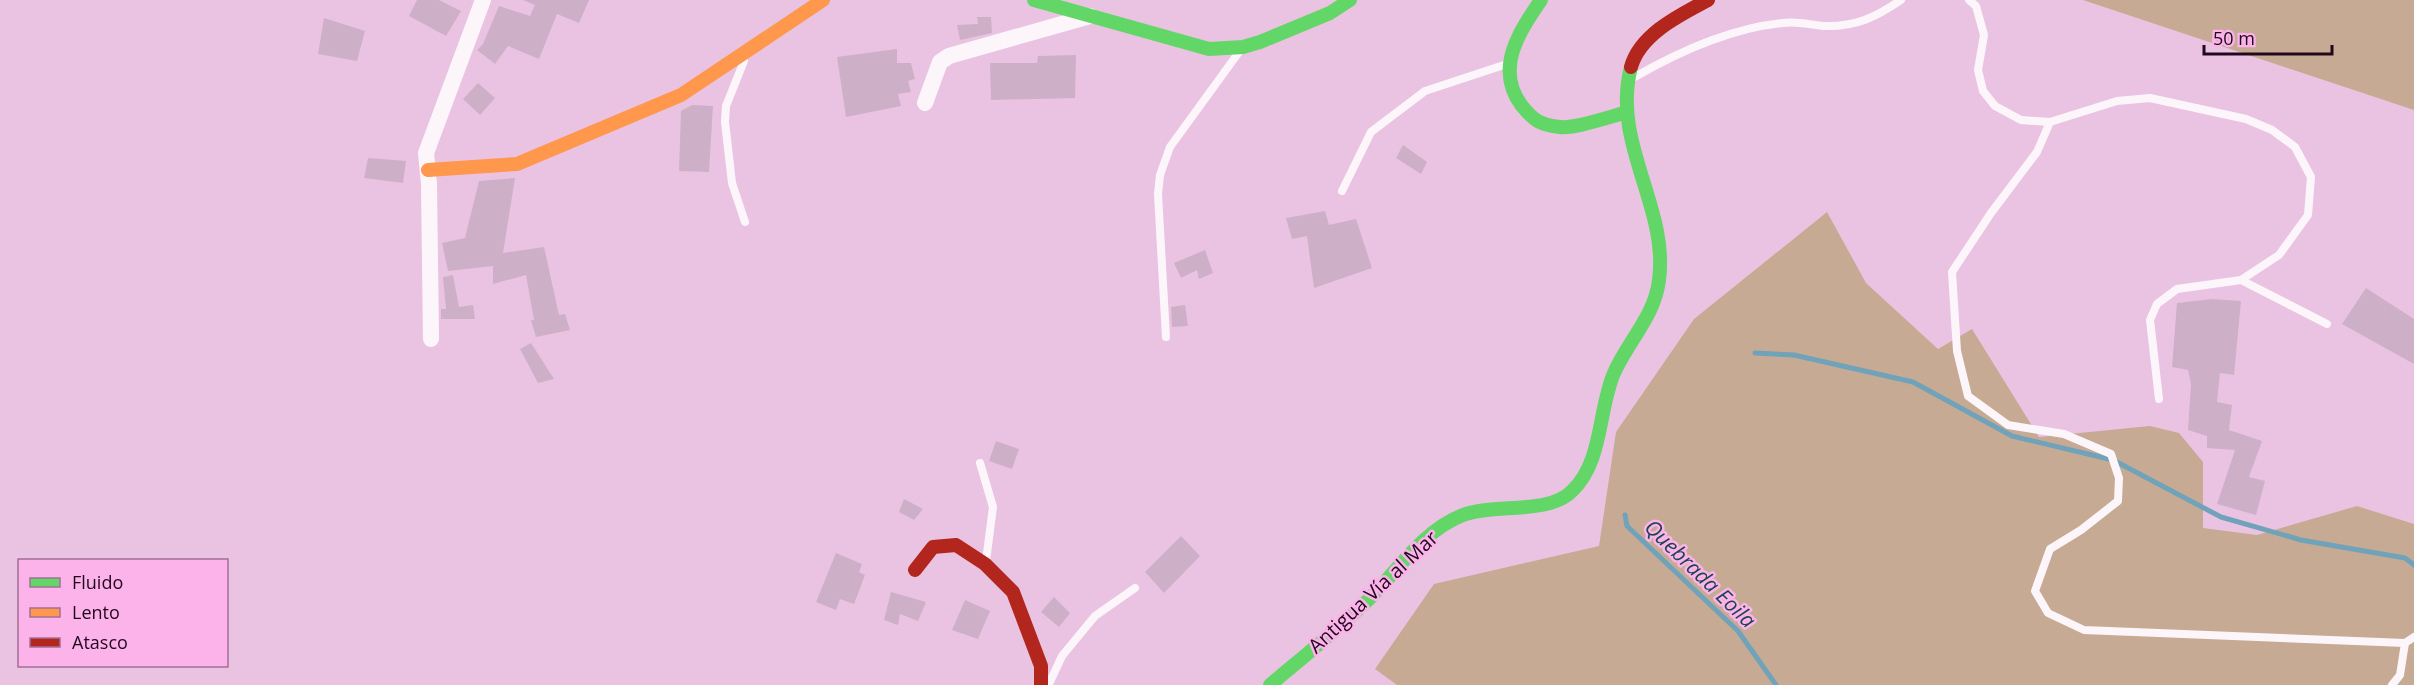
<svg xmlns="http://www.w3.org/2000/svg" width="2414" height="685" viewBox="0 0 2414 685" font-family="'Open Sans',sans-serif">
	<style>
		.forest { fill: #c6aa94 }
		.lines { fill: none; stroke-linecap: round; stroke-linejoin: round }
		.stream { stroke: #70a3ba; stroke-width: 5 }
		.building { fill: #ceafc8 }
		.lane { stroke: #fcf6fb; stroke-width: 8 }
		.street { stroke: #fcf6fb; stroke-width: 16 }
		.fast { stroke: #63d668; stroke-width: 14 }
		.slow { stroke: #ff974d; stroke-width: 14 }
		.jam { stroke: #b3261e; stroke-width: 14 }
		.labels { text-anchor: middle; stroke-width: 5; stroke-linejoin: round; paint-order: stroke }
		.street-label { font-size: 20px; fill: #21081d; stroke: #fbb3ea }
		.water-label { font-size: 21px; font-style: italic; fill: #1c444d; stroke: #fbb3ea }
	</style>
	<rect width="100%" height="100%" fill="#ebc3e2"/>
	<g class="forest">
		<path d="M 2083,0 L 2414,0 L 2414,110 Z"/>
		<path d="M 1827,212 L 1866,283 L 1938,349 L 1972,329 L 2039,437 L 2150,426 L 2179,433 L 2203,462 L 2203,528 L 2257,535 L 2357,506 L 2414,524 L 2414,685 L 1397,685 L 1375,669 L 1434,584 L 1599,546 L 1616,432 L 1694,319 Z"/>
	</g>
	<g class="lines">
		<g class="stream">
			<path d="M 1755,353 L 1794,355 L 1913,382 L 2012,436 L 2113,460 L 2221,517 L 2301,540 L 2405,558 L 2414,565"/>
			<path d="M 1625,515 L 1627,526 L 1738,631 L 1776,685"/>
		</g>
	</g>
	<g class="building">
		<path d="M 417,0 L 439,0 L 461,11 L 446,36 L 409,16 Z"/>
		<path d="M 523,0 L 589,0 L 579,23 L 557,14 L 539,59 L 508,46 L 495,64 L 477,50 L 483,44 L 499,6 L 530,16 L 535,5 Z"/>
		<path d="M 977,17 L 991,17 L 992,33 L 960,40 L 957,25 L 978,24 Z"/>
		<path d="M 324,18 L 365,31 L 357,61 L 318,54 Z"/>
		<path d="M 897,49 L 897,63 L 911,63 L 915,79 L 908,81 L 911,92 L 898,94 L 901,106 L 846,117 L 837,57 Z"/>
		<path d="M 1076,55 L 1075,98 L 991,100 L 990,63 L 1037,63 L 1038,56 Z"/>
		<path d="M 478,83 L 495,98 L 480,115 L 463,99 Z"/>
		<path d="M 692,105 L 713,106 L 709,172 L 679,171 L 681,111 Z"/>
		<path d="M 1403,145 L 1427,162 L 1421,174 L 1396,158 Z"/>
		<path d="M 368,158 L 406,161 L 403,183 L 364,178 Z"/>
		<path d="M 515,178 L 503,253 L 544,247 L 559,315 L 565,314 L 570,330 L 536,337 L 531,320 L 534,320 L 526,275 L 493,284 L 493,266 L 448,271 L 442,243 L 465,238 L 479,181 Z"/>
		<path d="M 1325,211 L 1329,225 L 1356,219 L 1372,268 L 1314,288 L 1307,236 L 1292,239 L 1286,218 Z"/>
		<path d="M 1205,250 L 1213,273 L 1199,279 L 1197,270 L 1181,278 L 1174,263 Z"/>
		<path d="M 453,275 L 459,307 L 473,305 L 475,319 L 441,319 L 441,309 L 446,309 L 443,277 Z"/>
		<path d="M 2366,288 L 2414,319 L 2414,364 L 2342,324 Z"/>
		<path d="M 2212,299 L 2241,301 L 2234,375 L 2220,373 L 2217,402 L 2232,405 L 2229,430 L 2262,441 L 2249,477 L 2265,481 L 2256,515 L 2217,504 L 2235,450 L 2207,448 L 2207,436 L 2188,430 L 2191,384 L 2188,370 L 2172,367 L 2177,303 Z"/>
		<path d="M 1185,305 L 1188,326 L 1172,327 L 1171,307 Z"/>
		<path d="M 531,343 L 554,379 L 538,383 L 520,349 Z"/>
		<path d="M 996,441 L 1019,449 L 1012,469 L 989,461 Z"/>
		<path d="M 904,499 L 923,509 L 914,520 L 899,512 Z"/>
		<path d="M 1181,536 L 1200,556 L 1164,593 L 1145,572 Z"/>
		<path d="M 836,553 L 862,564 L 859,572 L 865,575 L 854,604 L 840,599 L 836,610 L 816,602 Z"/>
		<path d="M 891,592 L 926,602 L 918,621 L 900,614 L 898,625 L 884,620 Z"/>
		<path d="M 1054,597 L 1070,613 L 1059,627 L 1041,612 Z"/>
		<path d="M 965,600 L 990,611 L 978,639 L 952,630 Z"/>
	</g>
	<g class="lines">
		<g class="lane">
			<path d="M 1969,0 L 1976,6 L 1984,35 L 1978,70 L 1983,91 L 1995,106 L 2021,120 L 2050,122 L 2117,101 L 2150,98 L 2246,119 L 2272,130 L 2295,147 L 2311,177 L 2308,215 L 2279,255 L 2241,280 L 2177,289 L 2157,304 L 2150,320 L 2159,399"/>
			<path d="M 744,61 L 726,106 L 725,122 L 732,183 L 745,222"/>
			<path d="M 1633,78 C 1678,52 1731,28 1783,23 C 1797,21 1811,25 1824,26 C 1856,27 1876,17 1901,0"/>
			<path d="M 2050,122 L 2037,152 L 1991,213 L 1952,272 L 1957,351 L 1968,396 L 2008,425 L 2064,434 L 2111,454 L 2119,478 L 2118,501 L 2081,530 L 2050,549 L 2035,591 L 2048,613 L 2084,630 L 2405,643 L 2414,637"/>
			<path d="M 1342,191 L 1371,132 L 1425,91 L 1507,64"/>
			<path d="M 2241,280 L 2327,324"/>
			<path d="M 1166,337 L 1158,194 L 1160,175 L 1170,147 L 1239,52"/>
			<path d="M 980,463 L 993,507 L 986,561"/>
			<path d="M 1049,684 L 1062,656 L 1095,616 L 1135,588"/>
			<path d="M 2392,685 L 2400,675 L 2405,643"/>
		</g>
		<g class="street">
			<path d="M 925,103 L 940,62 L 949,56 L 1090,16"/>
			<path d="M 431,339 L 429,184 L 426,153 L 483,0"/>
		</g>
		<g class="fast">
			<path d="M 1034,0 L 1209,49 L 1243,47 L 1260,42 L 1330,13 L 1350,0"/>
			<path d="M 1541,0 C 1519,32 1494,69 1522,106 C 1534,121 1541,125 1560,127 C 1574,129 1609,117 1624,113"/>
			<path d="M 1270,685 C 1302,658 1336,631 1366,602 C 1396,573 1423,530 1463,515 C 1494,503 1549,515 1572,491 C 1603,462 1598,410 1614,373 C 1628,341 1655,316 1659,280 C 1669,207 1611,143 1631,67"/>
		</g>
		<path class="slow" d="M 428,170 L 517,164 L 681,95 L 823,0"/>
		<g class="jam">
			<path d="M 1631,67 C 1640,34 1680,15 1708,0"/>
			<path d="M 915,570 L 933,547 L 956,545 L 985,564 L 1013,592 L 1041,666 L 1041,685"/>
		</g>
	</g>
	<g class="labels">
		<g class="street-label">
			<text transform="translate(1373 592) rotate(-43)" y="7">Antigua Vía al Mar</text>
		</g>
		<g class="water-label">
			<text transform="translate(1700 574) rotate(44)" y="7">Quebrada Eoila</text>
		</g>
	</g>
	<rect x="18" y="559" width="210" height="108" fill="#fbb3ea" stroke="#a46f98" stroke-width="1.5"/>
	<rect x="30" y="578" width="30" height="9" fill="#63d668" stroke="#a46f98" stroke-width="1.5"/>
	<text x="72" y="589" font-size="18" fill="#21081d">Fluido</text>
	<rect x="30" y="608" width="30" height="9" fill="#ff974d" stroke="#a46f98" stroke-width="1.5"/>
	<text x="72" y="619" font-size="18" fill="#21081d">Lento</text>
	<rect x="30" y="638" width="30" height="9" fill="#b3261e" stroke="#a46f98" stroke-width="1.5"/>
	<text x="72" y="649" font-size="18" fill="#21081d">Atasco</text>
	<path d="M2204 45v9h128v-9" fill="none" stroke="#21081d" stroke-width="3"/>
	<text x="2213" y="45" font-size="18" fill="#21081d" stroke="#fbb3ea" stroke-width="4.5" paint-order="stroke">50 m</text>
</svg>
